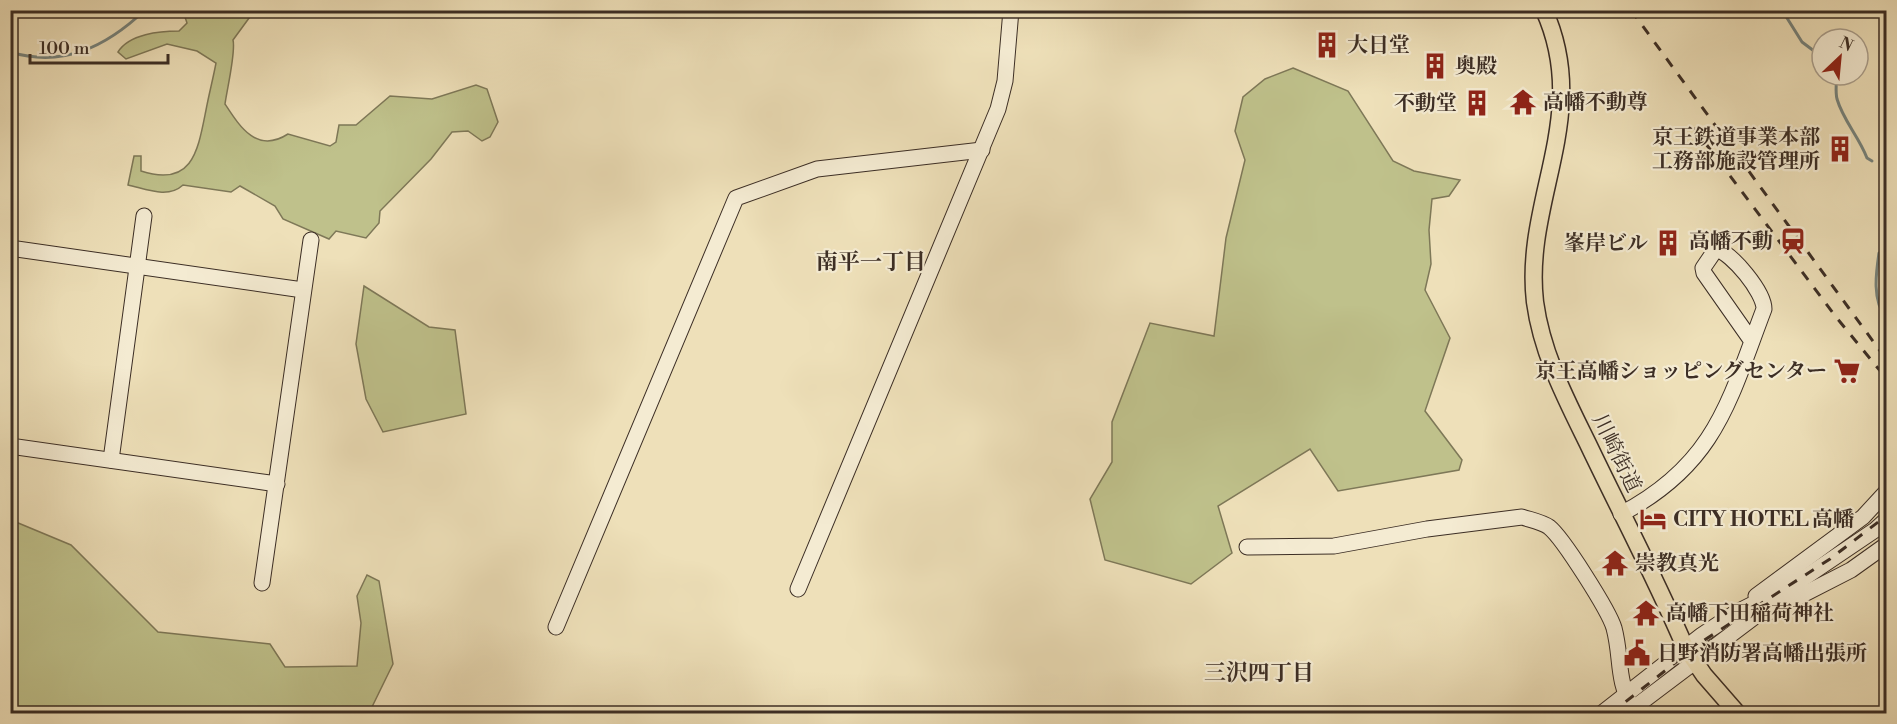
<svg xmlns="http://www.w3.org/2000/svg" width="1897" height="724" viewBox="0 0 1897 724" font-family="'Libre Bodoni','Noto Serif JP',serif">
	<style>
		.green { fill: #bfc18b; stroke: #7e7858; stroke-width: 1.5 }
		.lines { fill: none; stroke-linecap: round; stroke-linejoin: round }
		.stream { stroke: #76837d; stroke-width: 3 }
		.secondary-casing { stroke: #3c2e25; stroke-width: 17 }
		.primary-casing { stroke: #3c2e25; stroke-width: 19 }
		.secondary { stroke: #f4ebd2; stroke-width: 15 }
		.primary { stroke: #eee0b9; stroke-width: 16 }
		.rail { stroke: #3c2e25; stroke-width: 3; stroke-dasharray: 10 10; stroke-linecap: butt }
		.labels { text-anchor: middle; stroke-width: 4.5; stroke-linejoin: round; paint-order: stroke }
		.poi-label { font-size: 21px; font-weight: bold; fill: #3c2e25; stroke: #f4ebd2; text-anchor: start }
		.street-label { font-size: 21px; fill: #3c2e25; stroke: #f4ebd2 }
		.neighbourhood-label { font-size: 22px; font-weight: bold; fill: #3c2e25; stroke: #f4ebd2 }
	</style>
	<rect width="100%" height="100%" fill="#eee0b9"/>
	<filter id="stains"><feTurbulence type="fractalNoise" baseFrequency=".00333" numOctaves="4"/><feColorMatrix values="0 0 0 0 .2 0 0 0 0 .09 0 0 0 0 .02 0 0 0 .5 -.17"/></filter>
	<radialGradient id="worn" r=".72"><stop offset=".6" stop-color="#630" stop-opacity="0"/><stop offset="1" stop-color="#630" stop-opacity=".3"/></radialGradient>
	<g class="green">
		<path d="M 183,11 L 229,11 L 252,14 L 233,40 C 236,52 227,89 225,104 C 240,127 257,154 288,134 L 330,146 L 336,142 L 339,125 L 356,125 L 390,96 L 432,99 L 476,85 L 487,89 L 498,122 L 490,137 L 482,141 L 468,131 L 452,132 L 431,159 L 380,211 L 379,223 L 366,238 L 336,231 L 329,239 L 283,219 L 275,206 L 240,186 L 231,192 L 183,185 C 168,199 146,189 128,185 L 134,156 L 141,156 L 141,171 C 193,188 198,150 206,110 C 209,94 213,79 216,63 L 197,51 L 167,44 L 126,59 L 118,52 C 129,34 160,31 179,31 L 187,23 Z"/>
		<path d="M 1293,68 L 1348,91 L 1393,161 L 1414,171 L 1460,180 L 1449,196 L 1432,199 L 1429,230 L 1431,264 L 1425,290 L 1450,338 L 1425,411 L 1462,460 L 1459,470 L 1338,491 L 1310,449 L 1218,506 L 1232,553 L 1191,584 L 1105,560 L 1090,499 L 1112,462 L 1112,422 L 1150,323 L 1214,336 L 1226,238 L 1245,160 L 1235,131 L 1243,97 L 1265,79 Z"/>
		<path d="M 364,286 L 429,327 L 455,330 L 466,414 L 383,432 L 366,399 L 356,344 Z"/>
		<path d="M 11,520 L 71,545 L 158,632 L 270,644 L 285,667 L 357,666 L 361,623 L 357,596 L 367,575 L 379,581 L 393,664 L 369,713 L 11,713 Z"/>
	</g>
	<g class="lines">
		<g class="stream">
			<path d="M 1782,10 L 1802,42 L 1822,57"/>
			<path d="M 10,52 C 63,68 106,47 145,10"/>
			<path d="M 1858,52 L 1863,55"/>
			<path d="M 1836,75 C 1837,83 1835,91 1837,99 C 1843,120 1859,137 1867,158 L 1872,161"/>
			<path d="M 1882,238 L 1886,212"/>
			<path d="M 1879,253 C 1876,273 1872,301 1886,317"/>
		</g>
		<g class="secondary-casing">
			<g id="secondary">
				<path d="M 10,248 L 303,290"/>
				<path d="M 10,446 L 277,484"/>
				<path d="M 111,460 L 144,216"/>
				<path d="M 1621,514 C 1716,464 1729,401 1764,309 C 1764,292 1732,253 1716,249 L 1703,268 L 1704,273 L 1751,340"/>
				<path d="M 1247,547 L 1334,546 L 1427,529 L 1522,517 C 1531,520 1542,522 1549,527 C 1563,538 1609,611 1614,628 C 1622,658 1616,680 1633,709"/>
				<path d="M 262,583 L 311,240"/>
				<path d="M 798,589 L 998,109 L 1005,81 L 1011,10"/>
				<path d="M 1756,596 L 1863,517 L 1886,492"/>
				<path d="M 1769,612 L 1851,570 L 1886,545"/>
				<path d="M 556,627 L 736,198 L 817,169 L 982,150"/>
				<path d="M 1627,713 L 1778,599"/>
				<path d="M 1601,714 L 1702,635 L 1735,613 L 1801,580 L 1875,530 L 1886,520"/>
			</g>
		</g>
		<g class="primary-casing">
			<path id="primary" d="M 1544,10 C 1592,116 1523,200 1535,302 C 1542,354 1566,399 1589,446 C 1621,513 1656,579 1685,647 L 1704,675 L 1738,714"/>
		</g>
		<use href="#secondary" class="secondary"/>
		<use href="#primary" class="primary"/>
		<g class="rail">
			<path d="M 1631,10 L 1886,359"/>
			<path d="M 1694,128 L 1836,317 L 1886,378"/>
			<path d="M 1610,714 L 1703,641 L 1830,559 L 1886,516"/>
		</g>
	</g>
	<defs>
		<g id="building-bare" transform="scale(2.07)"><path d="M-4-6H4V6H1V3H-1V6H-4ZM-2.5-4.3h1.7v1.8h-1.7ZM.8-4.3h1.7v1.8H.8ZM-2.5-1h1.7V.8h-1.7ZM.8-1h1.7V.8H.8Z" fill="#8f2418" stroke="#f4ebd2" stroke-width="2.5" paint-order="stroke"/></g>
		<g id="temple-bare" transform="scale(2.07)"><path d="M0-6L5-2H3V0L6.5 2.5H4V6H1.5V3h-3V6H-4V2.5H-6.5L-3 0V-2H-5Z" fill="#8f2418" stroke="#f4ebd2" stroke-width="2.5" paint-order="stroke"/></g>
		<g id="station-bare" transform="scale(2.07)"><path d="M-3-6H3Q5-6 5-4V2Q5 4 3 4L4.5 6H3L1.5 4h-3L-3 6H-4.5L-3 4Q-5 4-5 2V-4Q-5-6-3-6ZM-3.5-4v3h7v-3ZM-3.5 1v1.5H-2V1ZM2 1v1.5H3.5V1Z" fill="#8f2418" stroke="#f4ebd2" stroke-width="2.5" paint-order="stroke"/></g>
		<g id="supermarket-bare" transform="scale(2.07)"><path d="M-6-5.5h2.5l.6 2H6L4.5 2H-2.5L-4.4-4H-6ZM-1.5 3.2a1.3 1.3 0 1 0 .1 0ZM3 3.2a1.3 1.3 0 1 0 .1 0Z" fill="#8f2418" stroke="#f4ebd2" stroke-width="2.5" paint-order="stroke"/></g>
		<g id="hotel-bare" transform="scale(2.07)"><path d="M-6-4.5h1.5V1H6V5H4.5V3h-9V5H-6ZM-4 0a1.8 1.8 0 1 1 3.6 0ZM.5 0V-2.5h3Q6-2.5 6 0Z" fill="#8f2418" stroke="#f4ebd2" stroke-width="2.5" paint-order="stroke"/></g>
		<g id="civic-bare" transform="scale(2.07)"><path d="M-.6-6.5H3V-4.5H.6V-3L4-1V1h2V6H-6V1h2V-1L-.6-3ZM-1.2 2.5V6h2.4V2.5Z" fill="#8f2418" stroke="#f4ebd2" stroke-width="2.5" paint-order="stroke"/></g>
	</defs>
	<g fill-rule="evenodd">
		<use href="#building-bare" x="1327" y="45"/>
		<use href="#building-bare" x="1435" y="66"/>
		<use href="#temple-bare" x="1523" y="102"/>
		<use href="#building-bare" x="1477" y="103"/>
		<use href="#building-bare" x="1840" y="149"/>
		<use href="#station-bare" x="1793" y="241"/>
		<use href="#building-bare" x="1668" y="243"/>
		<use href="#supermarket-bare" x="1847" y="371"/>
		<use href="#hotel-bare" x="1653" y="519"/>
		<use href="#temple-bare" x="1615" y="563"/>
		<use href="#temple-bare" x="1646" y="613"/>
		<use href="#civic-bare" x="1637" y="653"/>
	</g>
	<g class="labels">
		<g class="poi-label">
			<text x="1347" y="52">大日堂</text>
			<text x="1455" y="73">奥殿</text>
			<text x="1543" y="109">高幡不動尊</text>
			<text x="1457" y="110" text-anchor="end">不動堂</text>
			<text x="1820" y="144" text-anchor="end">京王鉄道事業本部<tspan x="1820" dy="24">工務部施設管理所</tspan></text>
			<text x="1773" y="248" text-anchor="end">高幡不動</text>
			<text x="1648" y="250" text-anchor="end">峯岸ビル</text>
			<text x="1827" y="378" text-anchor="end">京王高幡ショッピングセンター</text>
			<text x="1673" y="526">CITY HOTEL 高幡</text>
			<text x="1635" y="570">崇教真光</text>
			<text x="1666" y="620">高幡下田稲荷神社</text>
			<text x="1657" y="660">日野消防署高幡出張所</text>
		</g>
		<g class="street-label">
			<text transform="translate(1617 453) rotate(64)" y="7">川崎街道</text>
		</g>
		<g class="neighbourhood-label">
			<text x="871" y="269">南平一丁目</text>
			<text x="1259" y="680">三沢四丁目</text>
		</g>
	</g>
	<rect width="1897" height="724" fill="none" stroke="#eee0b9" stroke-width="36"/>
	<rect x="12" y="12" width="1873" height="700" fill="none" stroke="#3c2e25" stroke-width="3"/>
	<rect x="18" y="18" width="1861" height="688" fill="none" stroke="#3c2e25" stroke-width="1.5"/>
	<g transform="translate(1840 57) rotate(26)"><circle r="28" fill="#f4ebd2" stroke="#aa9f8d" stroke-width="1.5"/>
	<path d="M0-4.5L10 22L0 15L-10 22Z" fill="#8f2418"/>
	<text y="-9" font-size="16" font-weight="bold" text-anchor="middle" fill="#3c2e25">N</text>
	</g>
	<path d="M30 54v9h138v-9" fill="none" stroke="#3c2e25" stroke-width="3"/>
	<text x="39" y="54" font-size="18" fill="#3c2e25" stroke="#f4ebd2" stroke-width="4.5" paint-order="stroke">100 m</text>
	<rect width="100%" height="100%" filter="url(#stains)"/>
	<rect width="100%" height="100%" fill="url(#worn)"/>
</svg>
